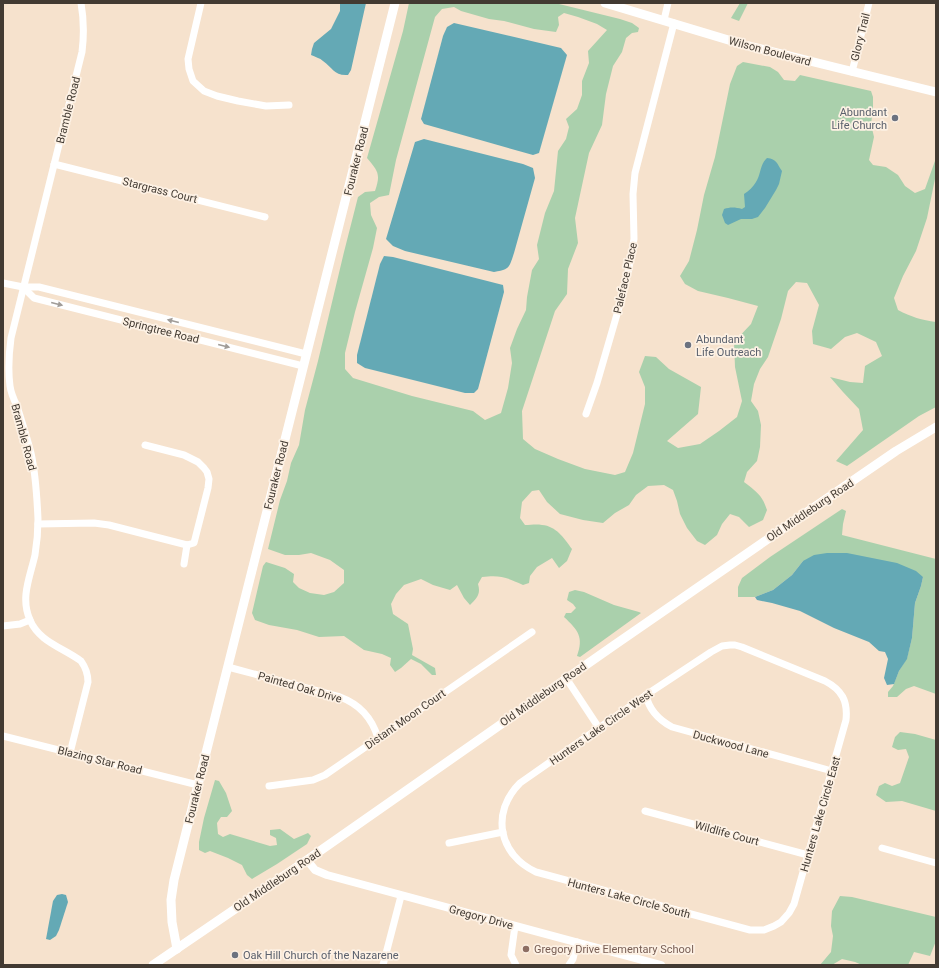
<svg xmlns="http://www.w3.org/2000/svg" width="939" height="968" viewBox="0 0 939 968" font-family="Roboto,sans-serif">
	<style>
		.green { fill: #aad0ac; fill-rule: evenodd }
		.water { fill: #64a9b5 }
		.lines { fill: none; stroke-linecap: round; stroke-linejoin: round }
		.minor { stroke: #fff; stroke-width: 7 }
		.tertiary { stroke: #fff; stroke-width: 8 }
		.secondary { stroke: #fff; stroke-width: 9 }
		.oneway { fill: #a09c98 }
		.worship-dot { fill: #6b7280; stroke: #fdf1e4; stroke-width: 1.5 }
		.education-dot { fill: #8d6e63; stroke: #fdf1e4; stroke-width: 1.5 }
		.labels { text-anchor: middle; stroke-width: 3.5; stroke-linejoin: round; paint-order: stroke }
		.street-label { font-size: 11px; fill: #423a32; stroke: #fdf1e4 }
		.worship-label { font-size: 11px; fill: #5b616d; stroke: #fdf1e4; text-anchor: start }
		.education-label { font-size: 11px; fill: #785e54; stroke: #fdf1e4; text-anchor: start }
	</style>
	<rect width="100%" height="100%" fill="#f6e2cd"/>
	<g class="green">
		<path d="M 409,3 L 555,3 L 620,19 L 632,23 L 639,28 L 638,32 L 632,33 L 626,38 L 622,52 L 613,66 L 606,94 L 602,125 L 589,153 L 575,218 L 578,243 L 568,269 L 567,294 L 555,311 L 522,411 L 523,439 L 535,449 L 558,459 L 585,469 L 615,475 L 625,472 L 633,453 L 645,404 L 645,387 L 639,372 L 645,356 L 656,357 L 669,369 L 701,387 L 698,414 L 667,441 L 678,448 L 700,444 L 719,431 L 737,417 L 742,401 L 735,367 L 734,342 L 751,324 L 758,306 L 728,298 L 698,291 L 685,284 L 680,276 L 689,261 L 697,230 L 704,195 L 715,157 L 730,84 L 737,66 L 743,62 L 770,67 L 778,72 L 784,80 L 795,81 L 800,75 L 871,91 L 873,97 L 873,109 L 871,124 L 874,137 L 869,160 L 873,165 L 886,167 L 898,175 L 905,186 L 915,193 L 925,189 L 936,158 L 936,174 L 927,218 L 916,251 L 903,276 L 894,298 L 898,310 C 911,317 922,320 936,322 L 936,407 L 919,416 L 847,466 L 836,461 L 863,430 L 859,409 L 843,392 L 830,377 L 850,382 L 863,383 L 865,366 L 882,356 L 876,342 L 857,333 L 845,337 L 831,349 L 813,344 L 812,331 L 819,305 L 807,283 L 796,282 L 788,291 L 781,319 L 768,357 L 760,369 L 754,384 L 751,401 L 758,411 L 761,425 L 760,447 L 757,461 L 747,472 L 744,482 C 757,492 762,495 767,510 L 763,520 L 749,527 L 739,517 L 730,514 L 722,524 L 717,535 L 705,545 L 697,541 L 687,528 L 680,514 L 677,501 L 673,490 L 664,485 L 648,486 L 636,495 L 629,505 L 615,513 L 603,523 L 583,520 L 560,514 L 547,502 L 539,490 L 532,491 L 522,502 L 520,518 L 525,525 C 531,525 536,524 542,525 C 556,526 564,538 572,549 L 567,561 L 559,568 L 552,558 L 537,567 L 530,576 L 529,583 L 523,585 C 506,577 500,575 482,577 L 478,584 C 481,594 477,598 470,605 L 464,598 L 457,585 L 450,590 L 433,585 L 421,579 L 404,585 L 396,594 L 391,604 L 393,614 L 408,624 L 413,649 L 412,655 L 435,668 L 436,675 L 432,675 L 421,664 L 411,659 L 401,668 L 395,672 L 390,665 L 391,658 L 382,654 L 364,650 L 344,636 L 319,637 L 297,630 L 269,625 L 255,620 L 252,613 L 263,566 L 266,562 L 285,568 L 294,574 L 293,582 L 299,588 L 310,593 L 324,595 L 334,592 L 344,583 L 344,570 L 330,560 L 311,553 L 299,555 L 285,555 L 268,549 L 280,500 L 287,481 L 291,463 L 299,445 L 305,410 L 318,361 L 344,252 L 358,197 L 365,192 L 375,191 C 381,174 378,171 367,158 L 403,31 ZM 454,7 L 461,11 L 489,19 L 504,21 L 534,29 L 556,32 L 559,25 L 558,17 L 564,13 L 578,17 L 597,24 L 607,30 L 588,51 L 589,63 L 582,81 L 582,95 L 577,109 L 566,119 L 569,127 L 566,139 L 558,151 L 554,191 L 545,213 L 537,245 L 539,259 L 532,270 L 527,297 L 526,310 L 517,329 L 510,348 L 512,363 L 508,388 L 501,413 L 485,420 L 473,411 L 412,396 L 353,378 L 345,369 L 345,353 L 355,312 L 373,248 L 377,228 L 371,215 L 370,203 L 379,197 L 389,195 L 396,160 L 435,17 L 442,9 Z"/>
		<path d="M 740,3 L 748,3 L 739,21 L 731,18 Z"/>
		<path d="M 842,509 L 846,511 L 843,524 L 842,535 L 936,559 L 936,694 L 914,686 L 906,689 L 897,697 L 888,697 L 888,692 L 893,686 L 899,671 L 907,658 L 912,638 L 915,603 L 921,586 L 923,577 L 803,561 L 792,575 L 773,590 L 755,597 L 738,597 L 738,587 L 742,578 L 770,557 Z"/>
		<path d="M 575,590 L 584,592 L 614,605 L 639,612 L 641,613 L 580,657 L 577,656 C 584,637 578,630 564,617 L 566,613 L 571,613 L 576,608 L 573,604 L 567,600 L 569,592 Z"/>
		<path d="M 900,732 L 915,734 L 936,740 L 936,811 L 902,801 L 886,802 L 876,795 L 879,786 L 885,783 L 892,786 L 900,783 L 909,757 L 906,749 L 898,750 L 892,747 L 895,737 Z"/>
		<path d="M 215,780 L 219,781 L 226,793 L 232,811 L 227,817 L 221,817 L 217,823 L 218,834 L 223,837 L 230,834 L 270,846 L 277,845 L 276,838 L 270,835 L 270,830 L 280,829 L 294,839 L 308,833 L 311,836 L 307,844 L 277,864 L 252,879 L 247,875 L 242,865 L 228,858 L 210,851 L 205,853 L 199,850 L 199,842 L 204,818 Z"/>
		<path d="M 840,896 L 852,897 L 936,917 L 936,941 L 930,956 L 914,952 L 908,965 L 862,965 L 855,962 L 842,959 L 832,965 L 820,965 L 831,952 L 833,936 L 831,926 L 832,911 Z"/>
	</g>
	<g class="water">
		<path d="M 340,3 L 366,3 L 351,70 L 348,75 C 334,76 333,68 323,61 C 320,58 315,57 311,55 L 312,49 L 314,43 L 331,29 L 340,11 Z"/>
		<path d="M 454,23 L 561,48 L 567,55 L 539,153 L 533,155 L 424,124 L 421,119 L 443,36 L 447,27 Z"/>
		<path d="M 424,139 L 523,164 L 533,168 L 535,178 L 514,253 C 509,268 510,269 494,272 L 405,251 L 393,246 L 386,239 L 415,142 Z"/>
		<path d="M 767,158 C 777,159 777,164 782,171 L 779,184 L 776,190 L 765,208 L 758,217 L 752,219 L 741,219 L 728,225 L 725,223 L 722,215 L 724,209 C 730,207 735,207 742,209 L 745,207 L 744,194 C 749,191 753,187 756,182 C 761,174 760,164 767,158 Z"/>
		<path d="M 384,256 L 393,257 L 503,285 L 504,292 L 478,389 L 474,393 L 465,393 L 365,368 L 357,363 L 357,355 L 380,264 Z"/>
		<path d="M 827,553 L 847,553 L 897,563 L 916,571 L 923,577 L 921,586 L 915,603 L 912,638 L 907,659 L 899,671 L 894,684 L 887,685 L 884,678 L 888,659 L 885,652 L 879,651 L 869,642 L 834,628 L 800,611 L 772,603 L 757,600 L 755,597 L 773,590 L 792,575 L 803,561 L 814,555 Z"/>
		<path d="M 62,894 L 66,895 L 68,902 L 59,930 L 56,936 L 50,940 L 46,939 L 53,901 L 57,895 Z"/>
	</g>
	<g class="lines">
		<g class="minor">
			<path d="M 201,3 L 188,59 L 189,69 L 193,81 L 204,91 L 217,96 L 238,101 L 266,106 L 289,105"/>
			<path d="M 664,20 L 668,3"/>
			<path d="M 852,72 L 869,3"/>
			<path d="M 54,164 L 265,217"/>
			<path d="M 3,283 L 23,287 L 39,287 L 306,354"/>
			<path d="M 23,287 L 34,298 L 303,366"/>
			<path d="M 586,414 L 597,383 L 622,297 L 629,268 L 634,239 L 633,194 L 635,173 L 674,23"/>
			<path d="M 145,445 L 184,455 L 198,462 L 204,468 L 207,472 L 209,479 L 208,488 L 194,543 L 187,545"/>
			<path d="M 38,524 L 94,523 L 109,525 L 187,545"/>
			<path d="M 184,564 L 187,545"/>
			<path d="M 3,626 L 20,624 L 30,620"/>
			<path d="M 730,645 L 735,645 L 742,647 L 825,681 C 842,690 848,701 846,720 L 794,904 L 789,913 L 781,922 L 774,926 L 764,930 L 750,930 L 536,872 C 499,855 490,813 520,783 L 646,695 L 711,652 L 722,646 Z"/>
			<path d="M 228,667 L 340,697 C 359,704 372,718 378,738"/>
			<path d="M 566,678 L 599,728"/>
			<path d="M 646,695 C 649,710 659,720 672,727 L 832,771"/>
			<path d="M 3,736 L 198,785"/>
			<path d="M 70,753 L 88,682 C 88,674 86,668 81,661 C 64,648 39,642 30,620 C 20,598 30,577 35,555 C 37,543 38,531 38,519 C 37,497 36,475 31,453 C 27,437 22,422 17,406 C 14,400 11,393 10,386 C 8,371 9,353 11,338 L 82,52 C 84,36 84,20 81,3"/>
			<path d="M 269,786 L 313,780 L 325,775 L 532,632"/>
			<path d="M 645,811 L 808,855"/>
			<path d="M 449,843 L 503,832"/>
			<path d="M 882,848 L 936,863"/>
			<path d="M 515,926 L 511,955 L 516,965"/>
			<path d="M 383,965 L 401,896"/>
			<path d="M 569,965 L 573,959 L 577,942"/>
		</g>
		<path class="tertiary" d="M 307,860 L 315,870 L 327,875 L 661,965"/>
		<g class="secondary">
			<path d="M 605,3 L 745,45 L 834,67 L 936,92"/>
			<path d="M 177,949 L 172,922 L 171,900 L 174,880 L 395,3"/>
			<path d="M 153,965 L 307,860 L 613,646 L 794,521 L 896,451 L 936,427"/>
		</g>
	</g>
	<defs><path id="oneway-solid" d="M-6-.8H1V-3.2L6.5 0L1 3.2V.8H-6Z"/></defs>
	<g class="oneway">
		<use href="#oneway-solid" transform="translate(57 304) rotate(14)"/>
		<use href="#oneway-solid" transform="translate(173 321) rotate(-166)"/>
		<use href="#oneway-solid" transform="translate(224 346) rotate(14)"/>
	</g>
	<g class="worship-dot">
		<circle cx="895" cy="118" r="4"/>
		<circle cx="688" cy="345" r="4"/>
		<circle cx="235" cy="955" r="4"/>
	</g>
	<circle class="education-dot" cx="526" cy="949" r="4"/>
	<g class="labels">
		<g class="street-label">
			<text transform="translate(860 37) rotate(-76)" y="4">Glory Trail</text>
			<text transform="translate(770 51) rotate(15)" y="4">Wilson Boulevard</text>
			<text transform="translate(68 110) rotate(-76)" y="4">Bramble Road</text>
			<text transform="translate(356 161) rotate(-76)" y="4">Fouraker Road</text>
			<text transform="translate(160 190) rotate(14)" y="4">Stargrass Court</text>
			<text transform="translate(625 278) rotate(-77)" y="4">Paleface Place</text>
			<text transform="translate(161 330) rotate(14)" y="4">Springtree Road</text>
			<text transform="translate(24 437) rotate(75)" y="4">Bramble Road</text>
			<text transform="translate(276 475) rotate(-76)" y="4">Fouraker Road</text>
			<text transform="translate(810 510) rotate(-34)" y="4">Old Middleburg Road</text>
			<text transform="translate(300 687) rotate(16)" y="4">Painted Oak Drive</text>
			<text transform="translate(543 694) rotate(-35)" y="4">Old Middleburg Road</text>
			<text transform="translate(405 719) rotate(-35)" y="4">Distant Moon Court</text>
			<text transform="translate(601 727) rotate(-35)" y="4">Hunters Lake Circle West</text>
			<text transform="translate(731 744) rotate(15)" y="4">Duckwood Lane</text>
			<text transform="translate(100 760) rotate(14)" y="4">Blazing Star Road</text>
			<text transform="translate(197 789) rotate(-76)" y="4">Fouraker Road</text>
			<text transform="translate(820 814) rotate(-74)" y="4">Hunters Lake Circle East</text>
			<text transform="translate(727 833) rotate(15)" y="4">Wildlife Court</text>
			<text transform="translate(277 880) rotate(-34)" y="4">Old Middleburg Road</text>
			<text transform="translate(629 898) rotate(15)" y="4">Hunters Lake Circle South</text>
			<text transform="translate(481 917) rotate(15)" y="4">Gregory Drive</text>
		</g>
		<g class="worship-label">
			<text x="887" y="116" text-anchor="end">Abundant<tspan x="887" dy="13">Life Church</tspan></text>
			<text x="696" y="343">Abundant<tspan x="696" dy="13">Life Outreach</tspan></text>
			<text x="243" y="959">Oak Hill Church of the Nazarene</text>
		</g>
		<g class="education-label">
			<text x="534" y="953">Gregory Drive Elementary School</text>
		</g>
	</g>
	<rect width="939" height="968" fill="none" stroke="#423a32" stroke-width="8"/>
</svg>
